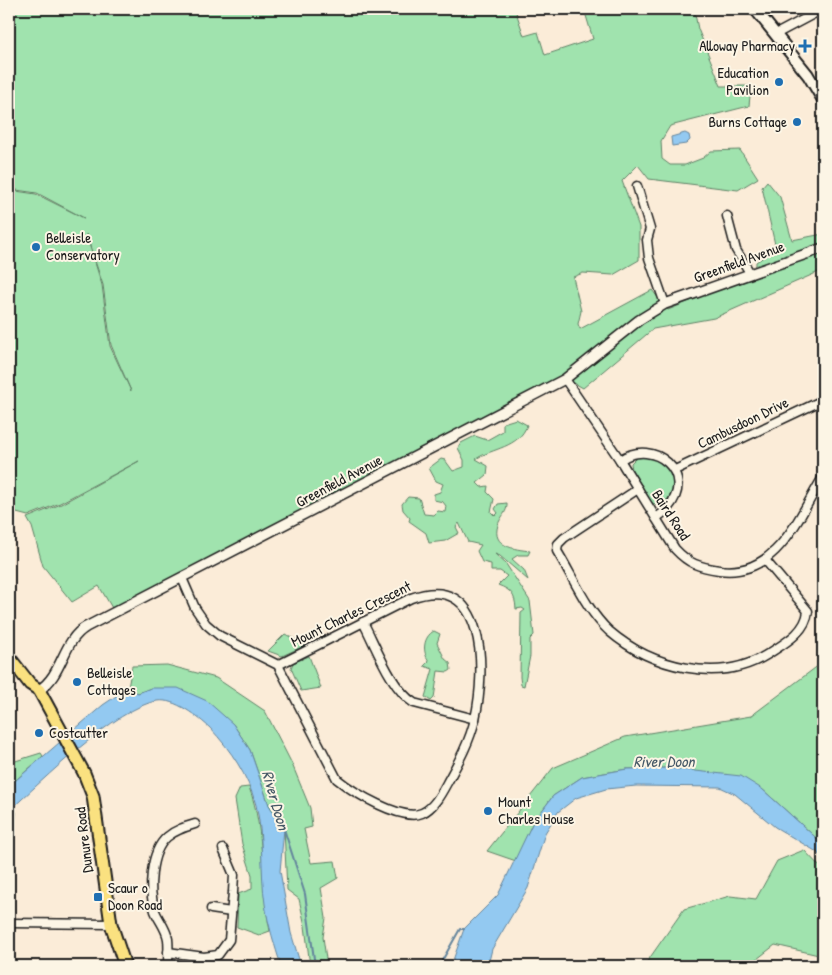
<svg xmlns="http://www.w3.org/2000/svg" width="832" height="975" viewBox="0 0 832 975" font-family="'Patrick Hand',sans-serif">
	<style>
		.green { fill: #a0e3ae; stroke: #5e8065; fill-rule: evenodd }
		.water { fill: #93c9f1; stroke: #63849c }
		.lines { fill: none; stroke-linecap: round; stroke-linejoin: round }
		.stream { stroke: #63849c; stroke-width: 2 }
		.minor-casing { stroke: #1c1c1c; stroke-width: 11 }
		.tertiary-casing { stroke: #1c1c1c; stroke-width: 12 }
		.secondary-casing { stroke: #1c1c1c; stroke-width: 14 }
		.primary-casing { stroke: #1c1c1c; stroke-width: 15 }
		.minor { stroke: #fcf5e5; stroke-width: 8 }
		.tertiary { stroke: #fcf5e5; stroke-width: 9 }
		.secondary { stroke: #fcf5e5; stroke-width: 10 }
		.primary { stroke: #fae180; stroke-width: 11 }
		.poi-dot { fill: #1f6fb2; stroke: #fcf5e5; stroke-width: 2 }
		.labels { text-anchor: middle; stroke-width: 4; stroke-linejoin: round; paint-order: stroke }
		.poi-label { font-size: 15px; fill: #1c1c1c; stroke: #fcf5e5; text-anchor: start }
		.street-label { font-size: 15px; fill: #1c1c1c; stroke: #fcf5e5 }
		.water-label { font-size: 16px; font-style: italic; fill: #465967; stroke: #fcf5e5 }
	</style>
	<rect width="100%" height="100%" fill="#fbecd8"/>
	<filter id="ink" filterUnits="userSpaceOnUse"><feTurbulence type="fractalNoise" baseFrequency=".02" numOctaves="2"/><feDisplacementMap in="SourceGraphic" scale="10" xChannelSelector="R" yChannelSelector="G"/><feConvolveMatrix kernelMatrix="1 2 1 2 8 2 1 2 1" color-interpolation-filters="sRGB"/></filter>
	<g filter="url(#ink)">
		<g class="green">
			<path d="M 9,9 L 515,9 L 524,36 L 538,32 L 545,55 L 593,39 L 584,9 L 694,9 L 698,29 L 721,86 L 751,86 L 749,106 L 670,126 L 661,141 L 662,159 L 670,165 L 685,165 L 703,158 L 711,151 L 740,150 L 758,178 L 738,190 L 649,179 L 638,165 L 622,181 L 639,227 L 639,260 L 613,275 L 583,273 L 573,277 L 581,311 L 578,324 L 580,329 L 652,290 L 668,310 L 756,274 L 756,262 L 776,249 L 762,187 L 767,181 L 780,197 L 792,240 L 823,234 L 823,270 L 714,318 L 653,329 L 583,388 L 565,378 L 115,613 L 99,586 L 72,602 L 43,566 L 32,527 L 27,518 L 61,504 L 139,461 L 60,503 L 28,516 L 9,511 L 9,190 L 36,194 L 84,218 L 37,193 L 9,189 ZM 86,234 L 103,285 L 111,345 L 131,391 L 110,346 L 102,285 Z"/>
			<path d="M 516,419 L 527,425 C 519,448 492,448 476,459 L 488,466 L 487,475 L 477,483 L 481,487 L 488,486 L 487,492 L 494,499 L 491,512 L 495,516 L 498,513 L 495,509 L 498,504 L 507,503 C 508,512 500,517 498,525 C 491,547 515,549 530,551 L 528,555 L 518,555 L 512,559 L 524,570 L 528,580 L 500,556 L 495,554 L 506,564 L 530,601 L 534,635 L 530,639 L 530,656 L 524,686 L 521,685 L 520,677 L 521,613 L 525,610 L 522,608 L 516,609 C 515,594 511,590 498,585 L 507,576 L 500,571 L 491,571 L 491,564 L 482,562 L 477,551 L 481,545 L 468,542 L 459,523 L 456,527 L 459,533 L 445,541 L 429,543 L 426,533 L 409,521 L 410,518 L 403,510 L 402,504 L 408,497 L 419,498 L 424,514 L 434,515 L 438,511 L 445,512 L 446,506 L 443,502 L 434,500 L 434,494 L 440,492 L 443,484 L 436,481 L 429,468 L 441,459 L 445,460 L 453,471 L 464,467 L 464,460 L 458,448 L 461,443 L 475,436 L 487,440 L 503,431 L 503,423 Z"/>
			<path d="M 642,456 C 670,458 685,486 661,506 L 652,503 L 632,470 L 631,463 L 636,458 Z"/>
			<path d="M 434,631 L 440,634 L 437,643 L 445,659 L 450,663 L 451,670 L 448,672 L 438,671 L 434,698 L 431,701 L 425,697 L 433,669 L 424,666 L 429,661 C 422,652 423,637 434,631 Z"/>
			<path d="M 285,634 L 306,645 L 282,656 L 268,651 Z"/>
			<path d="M 309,656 L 321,688 L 301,691 L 291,668 L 293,663 Z"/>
			<path d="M 823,662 L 823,844 L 762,789 L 699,773 L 668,768 L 627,769 L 582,777 L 553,796 L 532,824 L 516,861 L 487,851 L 553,768 L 625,737 L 751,716 Z"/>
			<path d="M 167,665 L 216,678 L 265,711 L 292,764 L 310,808 L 312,827 L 304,829 L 311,863 L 335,861 L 338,878 L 321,888 L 326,918 L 323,937 L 327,966 L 310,966 L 305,926 L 299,899 L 287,890 L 284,829 L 269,805 L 250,750 L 233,724 L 151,688 L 138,693 L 128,688 L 132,666 Z"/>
			<path d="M 41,753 L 43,756 L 16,780 L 9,783 L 9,763 Z"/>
			<path d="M 249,787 C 266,833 260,883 270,931 L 259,935 L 237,927 L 238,894 L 252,889 L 252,875 L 242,844 L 235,799 L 240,788 Z"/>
			<path d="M 16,812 L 12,872 L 9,872 L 9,813 Z"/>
			<path d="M 804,850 L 823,870 L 823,956 L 775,945 L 748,966 L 644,966 L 684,909 L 730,896 L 756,899 L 777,861 Z"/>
		</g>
		<g class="water">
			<path d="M 685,133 L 689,135 L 690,140 L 686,144 L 672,146 L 671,137 Z"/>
			<path d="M 128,688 L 138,693 L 151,688 L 178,688 L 207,701 L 233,724 L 250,750 L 269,805 L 284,829 L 280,871 L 291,933 L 301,966 L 281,966 C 275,946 268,925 265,904 C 260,871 264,837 256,805 C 248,776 231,750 210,728 C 198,717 175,698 157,701 C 117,707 41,782 9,811 L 9,783 L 16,780 L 103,705 Z"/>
			<path d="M 668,768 L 741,776 L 762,789 L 823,844 L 823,860 L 817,852 L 775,827 L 735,794 L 720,787 L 636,786 L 606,789 L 576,798 L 558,812 L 545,833 L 528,888 L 492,949 L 489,961 L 485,966 L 451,966 L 464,929 L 498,895 L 532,824 L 553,796 L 582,777 L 627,769 Z"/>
		</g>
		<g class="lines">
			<g class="stream">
				<path d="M 284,829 L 305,894 L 315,966"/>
				<path d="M 439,966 L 460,929 L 464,929"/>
			</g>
			<g class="minor-casing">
				<g id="minor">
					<path d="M 776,34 L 823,9"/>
					<path d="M 637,186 L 650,229 L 647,240 L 649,258 L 665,304"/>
					<path d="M 727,216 L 736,250 L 750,273"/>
					<path d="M 565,379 L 620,460 L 675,549 C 689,564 699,567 719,570 C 776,578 798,518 823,477"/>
					<path d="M 620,460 C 654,437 697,474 668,508 C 665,512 660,515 656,518"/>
					<path d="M 675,470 L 823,400"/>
					<path d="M 638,489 L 564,538 L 558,544 L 557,551 C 573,577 587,611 609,631 C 651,667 719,685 768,654 C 785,643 806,632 808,611 L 766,561"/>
					<path d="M 182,578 L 195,608 L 206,624 L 220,636 L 278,665 L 337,779 C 353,792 402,822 422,813 C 434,808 442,792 448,781 C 459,761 470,741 475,719 C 486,671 487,570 411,598 L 278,665"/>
					<path d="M 363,622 C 376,646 391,689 414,703 L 475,719"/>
					<path d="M 211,909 L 231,912"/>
					<path d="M 9,923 L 111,924"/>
					<path d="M 168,952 L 204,957 L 218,955 L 229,940 L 233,892 L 234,875 L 223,849"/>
					<path d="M 168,966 C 168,957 169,948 168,939 C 166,928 159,921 155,911 C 148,890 150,852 167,837 C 175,830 185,827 195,824"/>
				</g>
			</g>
			<g class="tertiary-casing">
				<path id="tertiary" d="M 39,690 C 63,675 62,641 86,627 L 565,379 L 639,320 L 665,304 L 823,248"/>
			</g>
			<g class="secondary-casing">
				<path id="secondary" d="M 755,9 L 808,75 L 823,100"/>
			</g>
			<g class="primary-casing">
				<path id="primary" d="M 9,657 L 30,684 L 39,690 L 84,773 L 93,796 L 111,924 L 125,966"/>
			</g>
			<use href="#minor" class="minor"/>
			<use href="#tertiary" class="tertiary"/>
			<use href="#secondary" class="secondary"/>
			<use href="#primary" class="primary"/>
		</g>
	</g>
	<g class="poi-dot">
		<path d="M802.5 38.5h5v5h5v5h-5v5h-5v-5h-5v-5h5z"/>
		<circle cx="779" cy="82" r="5"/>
		<circle cx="797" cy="122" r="5"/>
		<circle cx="36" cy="247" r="5"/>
		<circle cx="77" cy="682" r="5"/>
		<circle cx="39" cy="733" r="5"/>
		<circle cx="488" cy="811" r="5"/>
		<rect x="93" y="892" width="10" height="10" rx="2.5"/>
	</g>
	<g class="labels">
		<g class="poi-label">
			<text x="795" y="51" text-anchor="end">Alloway Pharmacy</text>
			<text x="769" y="78" text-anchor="end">Education<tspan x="769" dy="17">Pavilion</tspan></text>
			<text x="787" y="127" text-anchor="end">Burns Cottage</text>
			<text x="46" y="243">Belleisle<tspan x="46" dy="17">Conservatory</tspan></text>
			<text x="87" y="678">Belleisle<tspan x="87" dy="17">Cottages</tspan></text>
			<text x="49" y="738">Costcutter</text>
			<text x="498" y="807">Mount<tspan x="498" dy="17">Charles House</tspan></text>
			<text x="108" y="893">Scaur o<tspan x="108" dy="17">Doon Road</tspan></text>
		</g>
		<g class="street-label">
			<text transform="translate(739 262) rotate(-20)" y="5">Greenfield Avenue</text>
			<text transform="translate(743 423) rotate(-26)" y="5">Cambusdoon Drive</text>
			<text transform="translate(339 481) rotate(-28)" y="5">Greenfield Avenue</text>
			<text transform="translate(671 515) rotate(57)" y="5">Baird Road</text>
			<text transform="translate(351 614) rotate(-26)" y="5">Mount Charles Crescent</text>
			<text transform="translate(84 840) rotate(-97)" y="5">Dunure Road</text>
		</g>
		<g class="water-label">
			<text x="664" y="767">River Doon</text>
			<text transform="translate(276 800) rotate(74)" y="6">River Doon</text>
		</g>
	</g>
	<rect width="832" height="975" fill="none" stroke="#fcf5e5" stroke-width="30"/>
	<rect x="15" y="15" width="802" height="945" fill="none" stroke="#1c1c1c" stroke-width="2" filter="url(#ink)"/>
</svg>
